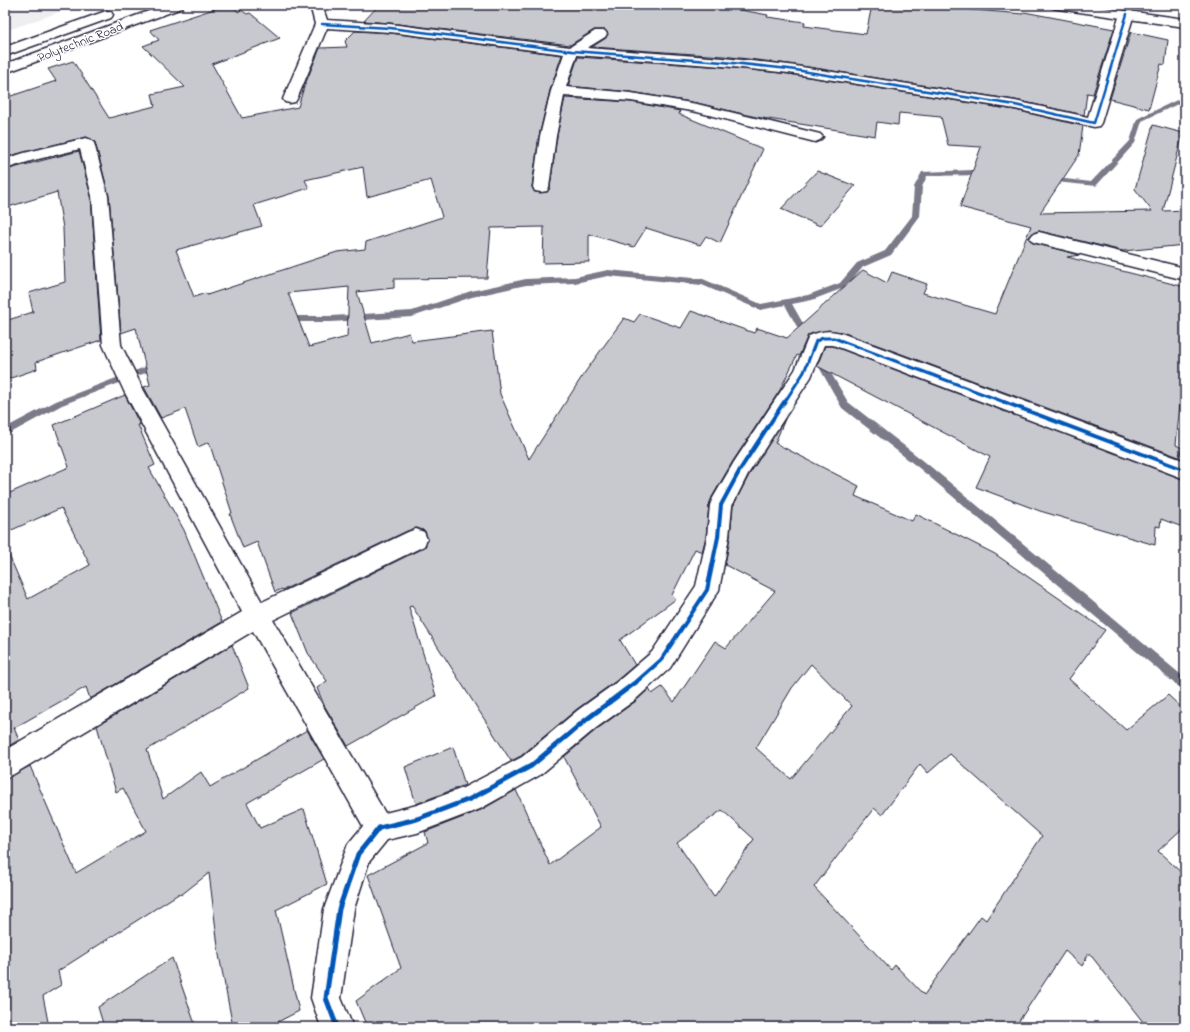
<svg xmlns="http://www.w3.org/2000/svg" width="1190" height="1032" viewBox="0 0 1190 1032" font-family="'Indie Flower',sans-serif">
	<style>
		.built { fill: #eeeef1 }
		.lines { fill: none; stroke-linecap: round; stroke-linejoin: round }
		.stream { fill: #7a7a88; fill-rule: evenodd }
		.building { fill: #c8c8cf; stroke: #22223b; fill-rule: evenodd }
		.minor-casing { stroke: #22223b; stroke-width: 3 }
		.primary-casing { stroke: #22223b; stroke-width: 3 }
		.minor { fill: #fff; fill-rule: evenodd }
		.primary { fill: #fff; fill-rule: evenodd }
		.cycleway-far3-casing { stroke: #fff; stroke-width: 4 }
		.cycleway-far2-casing { stroke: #fff; stroke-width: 5 }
		.cycleway-far1-casing { stroke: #fff; stroke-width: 6 }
		.cycleway-casing { stroke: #fff; stroke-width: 8 }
		.cycleway-far3 { stroke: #0057b8; stroke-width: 2.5 }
		.cycleway-far2 { stroke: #0057b8; stroke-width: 3 }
		.cycleway-far1 { stroke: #0057b8; stroke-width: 4 }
		.cycleway { stroke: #0057b8; stroke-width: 5 }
		.labels { text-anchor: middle; stroke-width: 3; stroke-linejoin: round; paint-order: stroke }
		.far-street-label { font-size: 13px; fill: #22223b; stroke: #fff }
	</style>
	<rect width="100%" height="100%" fill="#fff"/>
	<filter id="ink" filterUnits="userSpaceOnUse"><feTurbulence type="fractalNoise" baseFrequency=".025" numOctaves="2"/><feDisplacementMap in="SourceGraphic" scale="8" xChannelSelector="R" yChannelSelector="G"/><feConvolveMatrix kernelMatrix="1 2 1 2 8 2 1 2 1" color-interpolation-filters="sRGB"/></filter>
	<g filter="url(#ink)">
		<path class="built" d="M 5,5 L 80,5 L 5,31 Z"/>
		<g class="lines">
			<g class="stream">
				<path d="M 1185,86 L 1184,101 L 1142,121 L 1135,143 L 1096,186 L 1045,181 L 1045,177 L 1048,177 L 1091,182 L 1130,141 L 1137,119 L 1179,99 L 1182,88 Z"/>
				<path d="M 973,170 L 985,171 L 989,173 L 985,175 L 927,176 L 922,187 L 920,216 L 891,255 L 863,267 L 846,287 L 812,300 L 792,304 L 813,341 L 809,344 L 806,343 L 785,305 L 760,310 L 702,285 L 608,276 L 575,283 L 526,285 L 472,297 L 412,317 L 331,322 L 296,322 L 285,324 L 281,321 L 282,319 L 296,316 L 331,316 L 412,311 L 471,291 L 526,279 L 575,277 L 608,270 L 703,279 L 761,304 L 808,295 L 840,283 L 857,263 L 885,251 L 912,216 L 914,187 L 922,172 Z"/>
				<path d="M 819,357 L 822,358 L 848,402 L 925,462 L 1185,678 L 1185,691 L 1181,689 L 919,468 L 842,408 L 815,360 Z"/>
				<path d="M 158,362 L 162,365 L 161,367 L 62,405 L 5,436 L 5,428 L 56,401 Z"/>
			</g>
		</g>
		<g class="building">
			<path d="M 226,5 L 232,5 L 238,12 L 241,10 L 247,14 L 250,13 L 280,38 L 212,64 L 242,118 L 298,107 L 304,87 L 320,48 L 347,47 L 345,41 L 355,31 L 390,33 L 562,55 L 550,90 L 539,136 L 532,187 L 535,192 L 547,192 L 550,188 L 557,136 L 565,98 L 631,102 L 680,111 L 679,114 L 763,149 L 720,243 L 706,236 L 700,245 L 646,228 L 634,247 L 589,234 L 589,262 L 543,263 L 544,227 L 491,228 L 487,278 L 394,279 L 394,288 L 357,292 L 372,343 L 409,333 L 412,341 L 492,331 L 500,394 L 529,459 L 583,375 L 624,318 L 634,322 L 640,314 L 681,328 L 691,311 L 754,333 L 757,328 L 787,338 L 863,270 L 887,283 L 892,272 L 927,284 L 923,293 L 995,314 L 1031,226 L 960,207 L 981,147 L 948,145 L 941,117 L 899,113 L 898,125 L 877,122 L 875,136 L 756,117 L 697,103 L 631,92 L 568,86 L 578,57 L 723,67 L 789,74 L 1015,110 L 1083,126 L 1079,155 L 1040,213 L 1152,211 L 1135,189 L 1153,125 L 1183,133 L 1163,211 L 1185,210 L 1185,245 L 1123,251 L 1039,231 L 1033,233 L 1028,238 L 1033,243 L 1080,255 L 1067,257 L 1185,287 L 1185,351 L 1176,445 L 1182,448 L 1179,457 L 842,332 L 828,330 L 813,333 L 808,335 L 799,356 L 797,355 L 780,390 L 733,461 L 712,497 L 709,505 L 706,537 L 702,552 L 695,549 L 672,595 L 676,599 L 620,640 L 635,665 L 616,681 L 577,709 L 521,756 L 511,761 L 412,606 L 409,607 L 436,696 L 348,746 L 324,705 L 317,688 L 327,681 L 308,653 L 292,613 L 425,547 L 428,540 L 425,531 L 417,528 L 407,531 L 283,590 L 282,589 L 275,592 L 257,542 L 243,548 L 230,514 L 232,513 L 209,442 L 198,447 L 185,409 L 161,418 L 144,387 L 150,385 L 136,328 L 121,333 L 109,196 L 95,142 L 86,137 L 5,157 L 5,98 L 56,81 L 48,69 L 73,61 L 109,118 L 155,106 L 152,94 L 185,87 L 143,46 L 159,40 L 150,30 ZM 363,167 L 367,197 L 431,180 L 442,217 L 366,242 L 365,249 L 337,252 L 207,295 L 206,293 L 194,297 L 176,250 L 262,226 L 254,205 L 309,188 L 305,180 ZM 349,287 L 347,337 L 309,347 L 288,293 Z"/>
			<path d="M 379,5 L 699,5 L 730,8 L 768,15 L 767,17 L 805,22 L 804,26 L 866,34 L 872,5 L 948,5 L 949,8 L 1023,14 L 1024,12 L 1114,29 L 1093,94 L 1087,93 L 1084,115 L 1015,100 L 789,64 L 723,56 L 592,47 L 606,38 L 608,33 L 605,30 L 594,30 L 570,45 L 390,23 L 364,21 Z"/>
			<path d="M 1131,32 L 1168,40 L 1165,65 L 1161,64 L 1149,109 L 1110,99 Z"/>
			<path d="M 79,151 L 91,196 L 101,340 L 36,362 L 37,369 L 5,380 L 5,321 L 33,312 L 29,293 L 65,282 L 63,228 L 57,192 L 5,208 L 5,170 Z"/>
			<path d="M 817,171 L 855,186 L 820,226 L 781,209 Z"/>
			<path d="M 825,346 L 833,346 L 1185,480 L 1185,528 L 1161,519 L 1160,527 L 1156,526 L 1155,545 L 1040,511 L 976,487 L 990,457 L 817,366 Z"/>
			<path d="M 125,395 L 140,425 L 138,425 L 155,465 L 149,468 L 184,530 L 222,622 L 90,699 L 86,687 L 14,728 L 19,740 L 5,748 L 5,546 L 28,599 L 90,565 L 61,508 L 5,533 L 5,495 L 69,467 L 54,425 Z"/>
			<path d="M 785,419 L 775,443 L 859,486 L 855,496 L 912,521 L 916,514 L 995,554 L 1105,630 L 1069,679 L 1126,730 L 1168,695 L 1185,711 L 1185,826 L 1158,851 L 1185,876 L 1185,1027 L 1147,1027 L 1089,953 L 1082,966 L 1065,951 L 1015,1027 L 367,1027 L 356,1001 L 401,968 L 368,875 L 428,843 L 425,832 L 481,810 L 516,790 L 550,865 L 601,827 L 564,757 L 597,729 L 636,701 L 649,689 L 652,694 L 662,687 L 674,702 L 715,641 L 726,648 L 775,591 L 725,565 L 730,537 L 733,506 L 749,475 ZM 811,664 L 852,706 L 791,779 L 756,748 L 792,688 ZM 950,754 L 1042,836 L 986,920 L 981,916 L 924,995 L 895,965 L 891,970 L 814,887 L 874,808 L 882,815 L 920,764 L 928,773 ZM 722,810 L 754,839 L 714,897 L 677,843 Z"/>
			<path d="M 232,645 L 249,688 L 147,750 L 163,799 L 201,772 L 210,787 L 307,730 L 324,759 L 247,803 L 260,828 L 304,809 L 327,884 L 276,910 L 299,1011 L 268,1027 L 233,1027 L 219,955 L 209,873 L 181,895 L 180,893 L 58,971 L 61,985 L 43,996 L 49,1027 L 5,1027 L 5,779 L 30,766 L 76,873 L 146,831 L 123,788 L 116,792 L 97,726 Z"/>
			<path d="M 453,747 L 465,785 L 416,804 L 405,767 Z"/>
			<path d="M 172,958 L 196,1027 L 104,1027 L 98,1007 Z"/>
		</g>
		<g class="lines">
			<g class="minor-casing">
				<g id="minor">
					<path d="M 310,5 L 322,5 L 327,20 L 390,24 L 570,47 L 595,31 L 605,31 L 607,34 L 605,37 L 587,48 L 723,58 L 789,65 L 1015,101 L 1088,117 L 1120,14 L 1122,11 L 1132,11 L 1134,14 L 1101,123 L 1099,126 L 1094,127 L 1015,109 L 789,73 L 723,66 L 577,55 L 566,87 L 631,93 L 697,104 L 820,134 L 823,137 L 820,140 L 815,142 L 697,112 L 631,101 L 564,96 L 556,136 L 549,187 L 547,191 L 541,192 L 535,191 L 533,187 L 540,136 L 551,91 L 564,54 L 390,32 L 327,28 L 297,99 L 295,102 L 290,103 L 285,102 L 283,99 L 315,24 Z"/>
					<path d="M 86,138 L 91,140 L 94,143 L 108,196 L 121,345 L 143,389 L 262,602 L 408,532 L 416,529 L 424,532 L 427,539 L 424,546 L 273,620 L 385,813 L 417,805 L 463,788 L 522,757 L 578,710 L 617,682 L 652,652 L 696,586 L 707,537 L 710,505 L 713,498 L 734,462 L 795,370 L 809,336 C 820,331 829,330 841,333 L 1185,461 L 1185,479 L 833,345 L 824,345 L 811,377 L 748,474 L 732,506 L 729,537 L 719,590 L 670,668 L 635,700 L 596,728 L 540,775 L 480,809 L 417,833 L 387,840 L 369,862 L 354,909 L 341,998 L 353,1027 L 321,1027 L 311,998 L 324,909 L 348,844 L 363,826 L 253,631 L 14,774 L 5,778 L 5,750 L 242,612 L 124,391 L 103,345 L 92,196 L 80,149 L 34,160 L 5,169 L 5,159 L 24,153 Z"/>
					<path d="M 1039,232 L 1185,268 L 1185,280 L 1033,242 L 1030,238 L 1033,234 Z"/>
				</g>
			</g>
			<g class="primary-casing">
				<g id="primary">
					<path d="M 165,5 L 183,5 L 182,8 L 5,73 L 5,64 Z"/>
					<path d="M 1052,5 L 1085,5 L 1185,19 L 1185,27 L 1058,9 L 1053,8 Z"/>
					<path d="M 106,11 L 111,12 L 113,15 L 111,18 L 5,56 L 5,47 Z"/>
				</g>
			</g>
			<use href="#minor" class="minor"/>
			<use href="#primary" class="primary"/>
			<g class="cycleway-far3-casing">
				<path id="cycleway-far3" d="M 322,24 L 390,28 L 572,51 L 723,62 L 789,69 L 1015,105 L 1094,123 L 1127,14"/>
			</g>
			<g class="cycleway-far2-casing">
				<path id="cycleway-far2" d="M 784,403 L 804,372 L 816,341 L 823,338 L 834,338 L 1007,403"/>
			</g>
			<g class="cycleway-far1-casing">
				<g id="cycleway-far1">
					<path d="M 1004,402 L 1185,470"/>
					<path d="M 635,683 L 661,660 L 707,590 L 718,537 L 721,505 L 741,468 L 784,402"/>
				</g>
			</g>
			<g class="cycleway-casing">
				<path id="cycleway" d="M 337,1027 L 326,998 L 339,909 L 358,854 L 379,828 L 417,819 L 470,799 L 531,766 L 587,719 L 636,682"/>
			</g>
			<use href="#cycleway-far3" class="cycleway-far3"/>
			<use href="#cycleway-far2" class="cycleway-far2"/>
			<use href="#cycleway-far1" class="cycleway-far1"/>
			<use href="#cycleway" class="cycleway"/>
		</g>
	</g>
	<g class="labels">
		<g class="far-street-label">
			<text transform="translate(80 41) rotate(-21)" y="5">Polytechnic Road</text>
		</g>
	</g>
	<rect width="1190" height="1032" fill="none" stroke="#fff" stroke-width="20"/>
	<rect x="10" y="10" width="1170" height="1012" fill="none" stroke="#22223b" stroke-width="1.5" filter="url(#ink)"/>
</svg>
